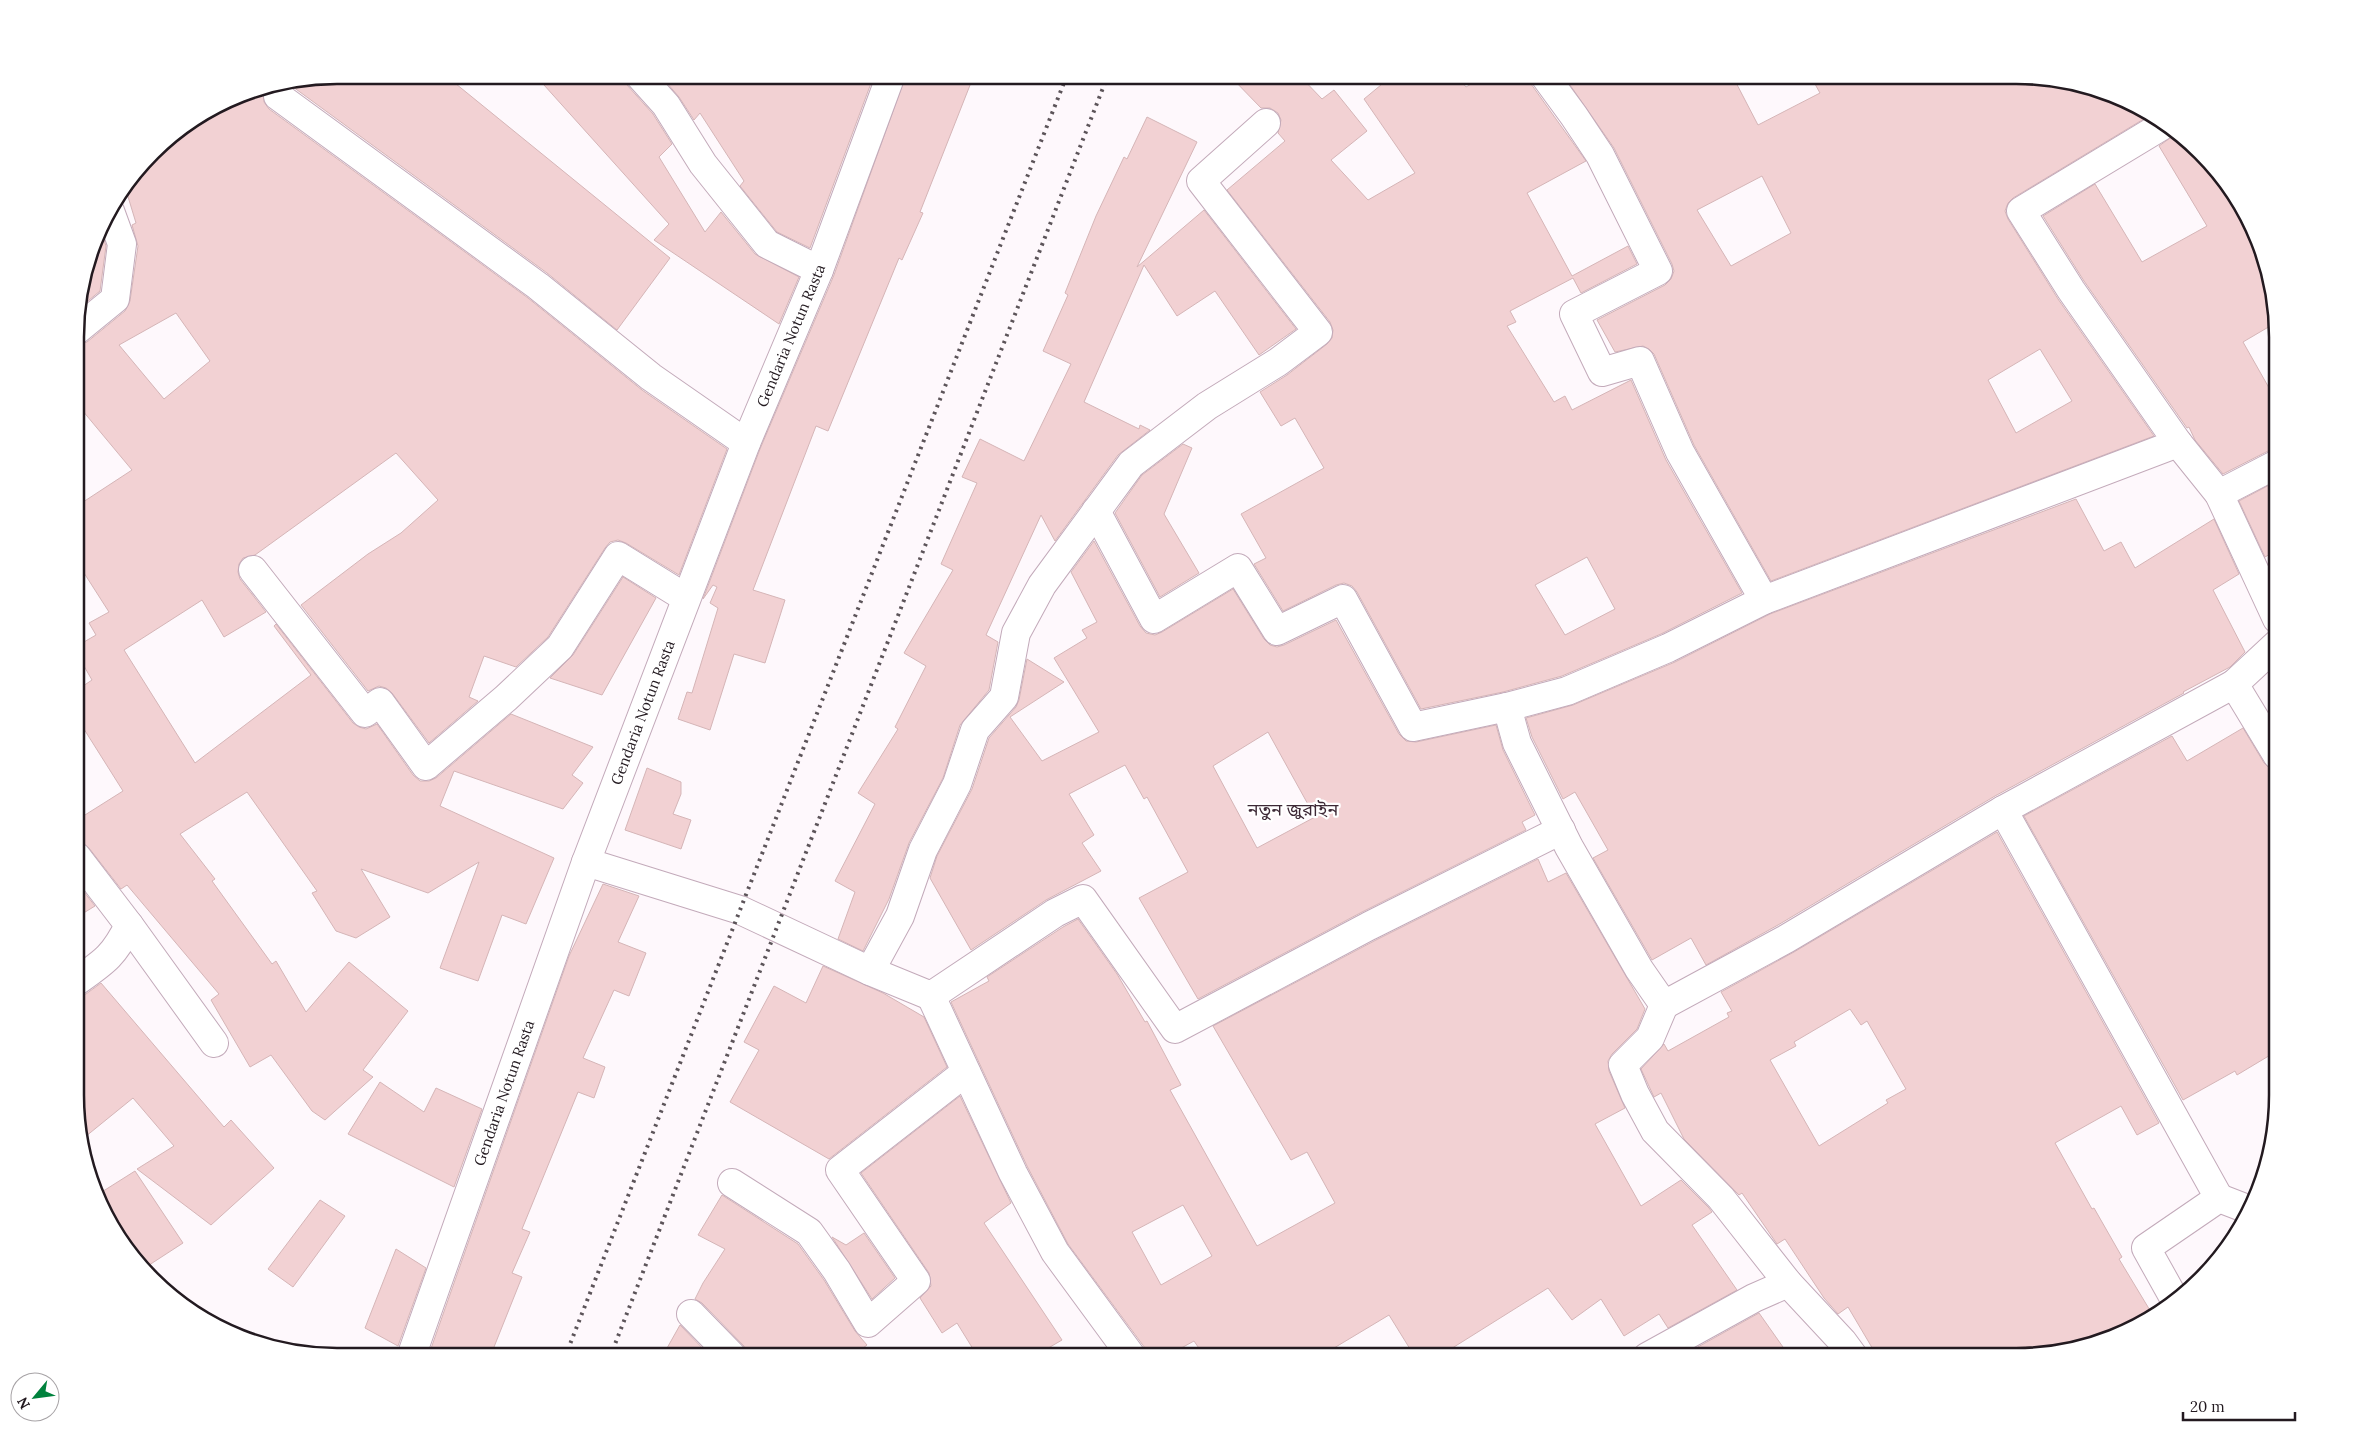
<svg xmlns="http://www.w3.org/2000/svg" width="2353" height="1432" viewBox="0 0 2353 1432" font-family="Lora,'Noto Sans Bengali',serif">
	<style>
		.building { fill: #f2d1d3; stroke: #d5b5b7; fill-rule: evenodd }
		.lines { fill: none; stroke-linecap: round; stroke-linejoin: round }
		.street-casing { stroke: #c3aaba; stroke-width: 30 }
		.secondary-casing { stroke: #c3aaba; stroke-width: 30 }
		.street { stroke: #fff; stroke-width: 28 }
		.secondary { stroke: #fff; stroke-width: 28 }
		.rail { stroke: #5c5459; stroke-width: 4; stroke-dasharray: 2.5 5; stroke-linecap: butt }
		.labels { text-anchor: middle; stroke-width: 4.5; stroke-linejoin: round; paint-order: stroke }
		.street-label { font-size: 15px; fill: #231a20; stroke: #fff }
		.quarter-label { font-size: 18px; fill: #3c2835; stroke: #fff }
		.rim { fill: none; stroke: #231a20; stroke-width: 2.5 }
	</style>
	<rect width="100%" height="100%" fill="#fef8fc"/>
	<g class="building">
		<path d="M 337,75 L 445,75 L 670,258 L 617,330 L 547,273 L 289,84 Z"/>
		<path d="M 535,75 L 624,75 L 627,85 L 653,114 L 672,144 L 659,157 L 705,232 L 721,212 L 755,254 L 799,277 L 779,324 L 654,240 L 669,224 Z"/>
		<path d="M 660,75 L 874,75 L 810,248 L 777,232 L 740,186 L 744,181 L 700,113 L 694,120 L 679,97 Z"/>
		<path d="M 906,75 L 974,75 L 920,212 L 923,213 L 902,260 L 899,258 L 828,431 L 816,426 L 753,590 L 785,600 L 765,663 L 734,654 L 710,730 L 678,719 L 687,692 L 692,693 L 718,608 L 710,603 L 717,587 L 713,585 L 703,599 L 760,449 L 834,275 Z"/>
		<path d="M 1229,75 L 1299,75 L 1322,99 L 1334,90 L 1367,131 L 1331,160 L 1368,200 L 1415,173 L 1364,99 L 1393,75 L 1456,75 L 1466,87 L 1487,75 L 1529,75 L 1531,84 L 1586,161 L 1527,193 L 1572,276 L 1628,246 L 1637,264 L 1581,293 L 1573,278 L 1510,311 L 1516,322 L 1507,326 L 1554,402 L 1565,396 L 1572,410 L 1631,380 L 1666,460 L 1742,593 L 1661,634 L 1562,676 L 1503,692 L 1421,709 L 1357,592 L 1352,586 L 1344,583 L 1336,585 L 1283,611 L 1254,564 L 1266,558 L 1241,514 L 1324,468 L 1295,418 L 1281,426 L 1260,392 L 1287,375 L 1327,344 L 1332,338 L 1333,330 L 1330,322 L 1227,190 L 1285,141 L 1278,133 L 1281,120 L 1278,113 L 1270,108 L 1261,108 ZM 1587,557 L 1615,609 L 1565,635 L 1535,585 Z"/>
		<path d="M 1563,75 L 1732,75 L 1758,125 L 1820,93 L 1810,75 L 2017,75 L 2084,84 L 2147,110 L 2152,114 L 2013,198 L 2008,203 L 2005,211 L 2008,219 L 2058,299 L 2154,436 L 1771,581 L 1694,445 L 1654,354 L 1649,349 L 1643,346 L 1615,352 L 1597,320 L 1665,285 L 1671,279 L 1674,271 L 1672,264 L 1614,148 ZM 1762,176 L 1791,233 L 1731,266 L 1697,210 ZM 2040,349 L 2072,401 L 2016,433 L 1988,380 Z"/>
		<path d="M 264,89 L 264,102 L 269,109 L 528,298 L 642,390 L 727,449 L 679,575 L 626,543 L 618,540 L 610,542 L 605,548 L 548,637 L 516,667 L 484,656 L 469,697 L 478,701 L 429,743 L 392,693 L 386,688 L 379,686 L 368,691 L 301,605 L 368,554 L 401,533 L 438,500 L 396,453 L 255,555 L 243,558 L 239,564 L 238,572 L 240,579 L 266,612 L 224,637 L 202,600 L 124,650 L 195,763 L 311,675 L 274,626 L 276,624 L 353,723 L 359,727 L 366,729 L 377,724 L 413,775 L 420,781 L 429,781 L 436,778 L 511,714 L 593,747 L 572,775 L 583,783 L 563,809 L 454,771 L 440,806 L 554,858 L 526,924 L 502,915 L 478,981 L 440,968 L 479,862 L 428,893 L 361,869 L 390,917 L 356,938 L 336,931 L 312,893 L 317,891 L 247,792 L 180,834 L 215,879 L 212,881 L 272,964 L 276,961 L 306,1012 L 349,962 L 408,1011 L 363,1070 L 373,1077 L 325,1120 L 312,1111 L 271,1055 L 250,1067 L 211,1000 L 219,994 L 127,885 L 121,889 L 89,848 L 83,843 L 77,842 L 77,820 L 123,791 L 77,718 L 77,690 L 92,680 L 77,654 L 77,646 L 96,635 L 89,623 L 109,612 L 77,562 L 77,506 L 132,470 L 77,404 L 77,345 L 87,342 L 125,311 L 130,301 L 138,246 L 132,225 L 136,223 L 126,190 L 164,140 L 237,95 ZM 176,313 L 210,361 L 164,399 L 119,345 Z"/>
		<path d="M 1147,117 L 1197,142 L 1137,267 L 1204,210 L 1296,329 L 1259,355 L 1215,291 L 1177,316 L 1144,265 L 1084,402 L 1139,429 L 1140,425 L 1150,430 L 1118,455 L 1055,541 L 1041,515 L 986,635 L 998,642 L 989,690 L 960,725 L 943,778 L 909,843 L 889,899 L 863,951 L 838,939 L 855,892 L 835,881 L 875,804 L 858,793 L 898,729 L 895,727 L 926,666 L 904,653 L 953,570 L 941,564 L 977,483 L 962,477 L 980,439 L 1024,461 L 1071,364 L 1043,351 L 1068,295 L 1065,293 L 1096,216 L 1124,157 L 1127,159 Z"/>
		<path d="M 2177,133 L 2203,154 L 2228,195 L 2234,192 L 2264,253 L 2277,319 L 2277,322 L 2243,342 L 2277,402 L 2277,448 L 2270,450 L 2223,474 L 2195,440 L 2189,427 L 2187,428 L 2084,281 L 2043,216 L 2095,184 L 2142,262 L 2207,226 L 2159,146 Z"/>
		<path d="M 104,240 L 106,246 L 100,291 L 77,310 L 77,303 L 95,245 Z"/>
		<path d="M 1183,444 L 1192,448 L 1164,514 L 1199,573 L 1160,597 L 1115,513 L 1142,475 Z"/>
		<path d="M 2277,481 L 2277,550 L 2265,557 L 2239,501 Z"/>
		<path d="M 2076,499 L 2104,551 L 2121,542 L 2135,568 L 2214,519 L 2239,574 L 2213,590 L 2245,652 L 2230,667 L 2183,692 L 2184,693 L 1995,796 L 1778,925 L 1706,965 L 1691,938 L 1652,960 L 1593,858 L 1608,850 L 1575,792 L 1563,799 L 1532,737 L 1526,718 L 1573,705 L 1675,662 L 1770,614 Z"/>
		<path d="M 1094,541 L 1140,626 L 1146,633 L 1155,635 L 1162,632 L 1233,589 L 1264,639 L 1270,645 L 1277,647 L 1284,645 L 1336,620 L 1399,734 L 1406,741 L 1416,742 L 1496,725 L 1503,750 L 1535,815 L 1522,822 L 1526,830 L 1362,912 L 1198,999 L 1139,898 L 1188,872 L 1147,797 L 1144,799 L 1125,765 L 1069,794 L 1094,835 L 1082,843 L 1101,871 L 1046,900 L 971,950 L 930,878 L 937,856 L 972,789 L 989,738 L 1016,707 L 1019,700 L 1027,659 L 1064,682 L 1010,717 L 1042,761 L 1099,732 L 1054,658 L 1087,638 L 1082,630 L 1097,622 L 1071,572 ZM 1268,732 L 1315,817 L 1257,848 L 1213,766 Z"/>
		<path d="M 623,577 L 656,598 L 602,695 L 550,678 L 573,655 Z"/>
		<path d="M 2243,728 L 2264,763 L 2270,769 L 2277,771 L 2277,1051 L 2237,1075 L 2235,1071 L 2183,1100 L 2024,816 L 2172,736 L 2187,761 Z"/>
		<path d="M 647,768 L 681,782 L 681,794 L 673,814 L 691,820 L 681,849 L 625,830 Z"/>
		<path d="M 1997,832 L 2159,1123 L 2137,1135 L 2121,1106 L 2055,1143 L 2092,1209 L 2094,1208 L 2122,1257 L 2119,1259 L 2154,1317 L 2147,1322 L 2100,1343 L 2033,1356 L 1877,1356 L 1848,1307 L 1838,1314 L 1824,1298 L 1785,1239 L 1777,1244 L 1742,1193 L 1739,1195 L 1684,1139 L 1661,1093 L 1654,1097 L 1641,1069 L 1664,1044 L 1668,1051 L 1729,1017 L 1727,1013 L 1732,1011 L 1721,992 L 1794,952 ZM 1850,1009 L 1861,1025 L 1867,1021 L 1906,1089 L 1886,1100 L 1888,1103 L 1819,1146 L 1770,1060 L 1796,1046 L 1794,1042 Z"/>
		<path d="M 1538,859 L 1548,882 L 1566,873 L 1645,1009 L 1637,1029 L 1612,1054 L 1608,1061 L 1609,1071 L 1625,1108 L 1595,1124 L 1641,1206 L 1681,1180 L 1709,1208 L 1712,1212 L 1692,1225 L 1737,1290 L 1668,1328 L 1659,1314 L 1624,1336 L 1601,1299 L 1572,1320 L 1548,1288 L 1438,1357 L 1415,1357 L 1389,1315 L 1319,1357 L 1205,1357 L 1194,1341 L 1165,1357 L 1147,1357 L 1145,1348 L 1068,1244 L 1027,1166 L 951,1002 L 989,981 L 987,977 L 1063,927 L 1078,919 L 1117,974 L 1145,1022 L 1147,1021 L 1181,1085 L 1170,1090 L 1257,1246 L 1335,1203 L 1307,1152 L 1291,1160 L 1213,1026 L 1376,940 ZM 1183,1205 L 1212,1256 L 1161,1285 L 1132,1232 Z"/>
		<path d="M 77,883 L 95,906 L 77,917 Z"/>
		<path d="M 603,884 L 639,896 L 618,942 L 646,953 L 629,996 L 614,990 L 583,1058 L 605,1067 L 594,1098 L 578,1092 L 522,1229 L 530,1232 L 512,1273 L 522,1277 L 490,1357 L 428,1357 L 569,956 Z"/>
		<path d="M 823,966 L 883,993 L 924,1017 L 947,1067 L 829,1159 L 730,1102 L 759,1050 L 744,1042 L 774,986 L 806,1003 Z"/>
		<path d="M 101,983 L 224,1127 L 231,1120 L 274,1168 L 211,1225 L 137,1169 L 174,1146 L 133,1098 L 80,1141 L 77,1129 L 77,996 L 86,994 Z"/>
		<path d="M 380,1082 L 424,1112 L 436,1088 L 482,1109 L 454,1187 L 348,1134 Z"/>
		<path d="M 960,1096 L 1011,1203 L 984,1223 L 1062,1340 L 1033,1357 L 978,1357 L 957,1323 L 942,1333 L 920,1298 L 931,1286 L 929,1273 L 861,1173 Z"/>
		<path d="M 135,1171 L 183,1243 L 143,1269 L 119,1240 L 97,1195 Z"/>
		<path d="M 722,1195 L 798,1244 L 824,1280 L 855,1331 L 867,1345 L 851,1357 L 748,1357 L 744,1346 L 702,1303 L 695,1299 L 703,1283 L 725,1249 L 698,1235 Z"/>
		<path d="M 320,1200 L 345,1216 L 293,1287 L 268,1269 Z"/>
		<path d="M 864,1233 L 895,1278 L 872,1299 L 832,1237 L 846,1245 Z"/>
		<path d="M 396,1249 L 426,1268 L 398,1346 L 365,1328 Z"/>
		<path d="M 1759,1313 L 1790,1357 L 1689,1357 L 1687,1353 Z"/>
		<path d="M 680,1325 L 711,1357 L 662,1357 Z"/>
	</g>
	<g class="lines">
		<g class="street-casing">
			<g id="street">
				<path d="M 639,75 L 666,105 L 703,164 L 767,244 L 819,270"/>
				<path d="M 278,96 L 538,286 L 651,377 L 746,443"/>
				<path d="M 2165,124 L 2021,211 L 2071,290 L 2178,443 L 2219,494 L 2277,619"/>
				<path d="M 2219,494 L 2277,464"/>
				<path d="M 1096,511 L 1154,619 L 1238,568 L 1277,631 L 1343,599 L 1413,727 L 1507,707 L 1567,691 L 1668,648 L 1764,600 L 1680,452 L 1640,361 L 1602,372 L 1574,314 L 1658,271 L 1600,155 L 1574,116 L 1544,75"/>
				<path d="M 253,570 L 365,713 L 380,702 L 426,766 L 506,698 L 560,647 L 618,556 L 686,598"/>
				<path d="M 1764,600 L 2178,443"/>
				<path d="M 2234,684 L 2277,644"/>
				<path d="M 1507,707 L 1517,743 L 1569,847 L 1639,969 L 1664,1005 L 1786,939 L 2003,810 L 2234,684 L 2277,755"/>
				<path d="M 2003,810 L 2219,1198"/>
				<path d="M 586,862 L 740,910 L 870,971 L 931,996 L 1055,913 L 1083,899 L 1175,1029 L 1369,926 L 1561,830"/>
				<path d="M 129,925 L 214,1043"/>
				<path d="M 870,971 L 900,916 L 923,850 L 957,784 L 975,730 L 1004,697 L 1016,633 L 1042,585 L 1131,464 L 1207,406 L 1278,362 L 1318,332 L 1201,181 L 1266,123"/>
				<path d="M 931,996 L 1013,1173 L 1055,1252 L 1132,1357"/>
				<path d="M 1664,1005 L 1650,1038 L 1623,1065 L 1635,1094 L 1655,1131 L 1721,1198 L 1788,1283 L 1843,1342 L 1854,1357"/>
				<path d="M 732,1183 L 809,1232 L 837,1271 L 868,1323 L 916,1281 L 840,1170 L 966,1072"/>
				<path d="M 2175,1300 L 2146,1248 L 2219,1198 L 2250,1210"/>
				<path d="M 691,1314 L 733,1357"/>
				<path d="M 1647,1357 L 1754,1298 L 1788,1283"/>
			</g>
		</g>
		<g class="secondary-casing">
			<g id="secondary">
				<path d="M 77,330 L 115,299 L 122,244 L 110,211"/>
				<path d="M 77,857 L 129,925 C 114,956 104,962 77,981"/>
				<path id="s1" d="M 411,1357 L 586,862 L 746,443 L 819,270 L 891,75"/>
			</g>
		</g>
		<use href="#street" class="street"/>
		<use href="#secondary" class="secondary"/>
		<g class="rail">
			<path d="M 565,1357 L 1067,75"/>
			<path d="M 610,1357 L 1108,75"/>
		</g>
	</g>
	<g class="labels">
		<g class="street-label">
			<text dy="5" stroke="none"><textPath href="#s1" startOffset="1090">Gendaria Notun Rasta</textPath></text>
			<text dy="5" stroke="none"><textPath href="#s1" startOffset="685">Gendaria Notun Rasta</textPath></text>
			<text dy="5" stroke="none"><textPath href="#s1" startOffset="280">Gendaria Notun Rasta</textPath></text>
		</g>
		<g class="quarter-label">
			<text x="1293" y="816">নতুন জুরাইন</text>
		</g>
	</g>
	<path d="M0 0H2353V1432H0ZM337 84H2016A253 253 0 0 1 2269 337V1095A253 253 0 0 1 2016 1348H337A253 253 0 0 1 84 1095V337A253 253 0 0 1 337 84Z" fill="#fff" fill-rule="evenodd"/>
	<path class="rim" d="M337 84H2016A253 253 0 0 1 2269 337V1095A253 253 0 0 1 2016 1348H337A253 253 0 0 1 84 1095V337A253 253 0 0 1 337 84Z"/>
	<g transform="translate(35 1397) rotate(241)"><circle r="24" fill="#ffffff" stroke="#a7a3a6"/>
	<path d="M0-4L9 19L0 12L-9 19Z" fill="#00823d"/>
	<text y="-8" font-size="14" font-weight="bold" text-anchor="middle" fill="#231a20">N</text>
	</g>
	<path d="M2183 1412v8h112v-8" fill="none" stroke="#231a20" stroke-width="2.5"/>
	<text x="2190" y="1412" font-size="15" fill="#231a20" stroke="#ffffff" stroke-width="4" paint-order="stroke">20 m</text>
</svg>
